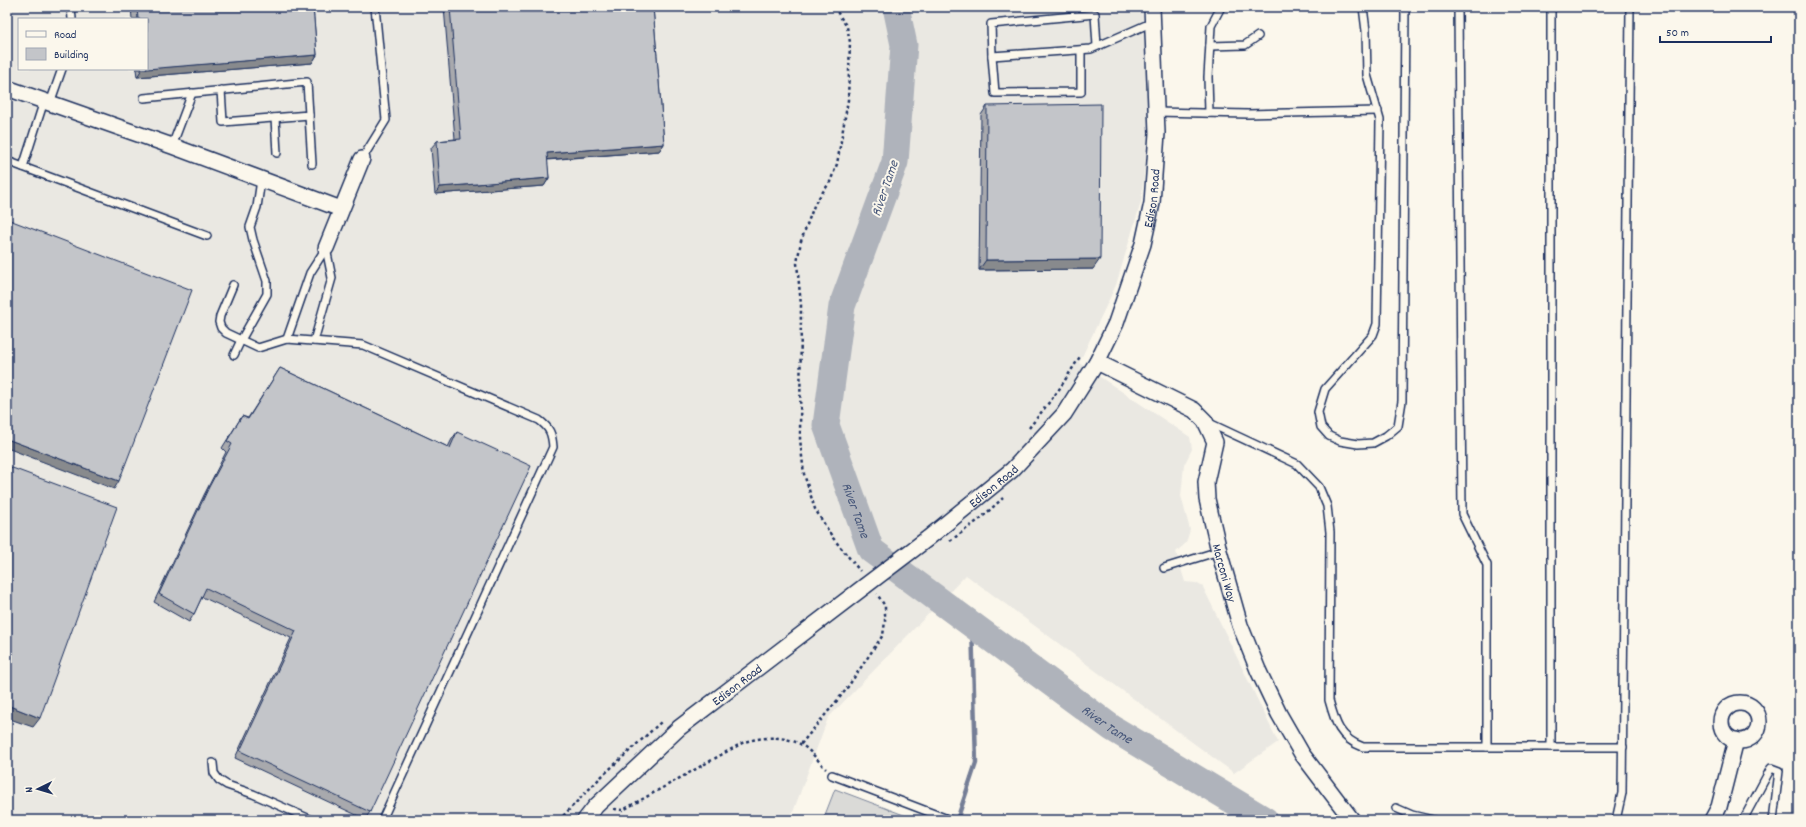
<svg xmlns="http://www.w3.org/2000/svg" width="1806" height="827" viewBox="0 0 1806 827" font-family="Dekko,sans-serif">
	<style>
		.built { fill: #eae8e2; fill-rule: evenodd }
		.green { fill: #dadad7; stroke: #7a849a }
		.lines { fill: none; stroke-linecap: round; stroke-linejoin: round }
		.stream { stroke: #747e96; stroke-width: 4.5 }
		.river { stroke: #afb3bb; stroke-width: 27 }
		.lane-casing { stroke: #1b2f5e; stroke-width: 10 }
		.street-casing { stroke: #1b2f5e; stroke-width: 18 }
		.path { stroke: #1b2f5e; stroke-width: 2.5; stroke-dasharray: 3 3; stroke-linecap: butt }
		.lane { stroke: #fbf7ec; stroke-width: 7 }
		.street { stroke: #fbf7ec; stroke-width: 15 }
		.rail-casing { stroke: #1b2f5e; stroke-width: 4.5 }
		.rail { stroke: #fbf7ec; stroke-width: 3; stroke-dasharray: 9; stroke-linecap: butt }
		.street-bridge-casing { stroke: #1b2f5e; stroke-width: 18; stroke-linecap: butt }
		.street-bridge { stroke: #fbf7ec; stroke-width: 15 }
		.wall { fill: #a8a9ad; stroke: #1b2f5e }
		.shaded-wall { fill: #888a8d; stroke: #1b2f5e }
		.building { fill: #c3c5c9; stroke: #1b2f5e }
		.labels { text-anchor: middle; stroke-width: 4; stroke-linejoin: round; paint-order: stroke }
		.street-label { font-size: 13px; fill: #1b2f5e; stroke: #fbf7ec }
		.water-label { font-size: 14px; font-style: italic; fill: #47577a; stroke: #fbf7ec }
	</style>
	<rect width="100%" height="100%" fill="#fbf7ec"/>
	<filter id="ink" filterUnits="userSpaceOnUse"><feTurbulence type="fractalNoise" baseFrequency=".025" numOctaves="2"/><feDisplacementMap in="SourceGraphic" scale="8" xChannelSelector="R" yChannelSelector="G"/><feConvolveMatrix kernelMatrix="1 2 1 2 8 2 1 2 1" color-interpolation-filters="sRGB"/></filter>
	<g filter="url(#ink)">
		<path class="built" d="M 7,7 L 1143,7 L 1149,133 L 1141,202 L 1116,285 L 1079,363 L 1190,437 L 1192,449 L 1184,465 L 1181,496 L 1190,530 L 1186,543 L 1176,552 L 1185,582 L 1196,583 L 1203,587 L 1278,742 L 1234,773 L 966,575 L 828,718 L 790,820 L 7,820 ZM 19,19 L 147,19 L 147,69 L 19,69 Z"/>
		<path class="green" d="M 835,789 L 917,820 L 823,820 Z"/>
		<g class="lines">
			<path class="stream" d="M 957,820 L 976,763 L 972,624"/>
			<path class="river" id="s1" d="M 896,7 L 904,45 L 895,162 L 842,306 L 826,425 L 871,550 L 1112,728 L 1265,820"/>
			<g class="lane-casing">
				<g id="lane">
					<path d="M 71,7 L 72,19"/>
					<path d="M 1363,7 L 1366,31 L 1367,75 L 1380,120 L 1377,324 L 1373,335 L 1325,389 L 1318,412 L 1321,427 L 1329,436 L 1340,441 L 1358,444 L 1373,443 L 1386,436 L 1398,426 L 1402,401 L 1405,7"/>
					<path d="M 1458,7 L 1462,514 L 1487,565 L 1487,747"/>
					<path d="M 1097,46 L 1095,14 L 991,24 L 992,56 L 1091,49 L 1153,22"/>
					<path d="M 1210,46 L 1245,45 L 1258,36"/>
					<path d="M 992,56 L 995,93 L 1081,92 L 1081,50"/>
					<path d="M 144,98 L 307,82 L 309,115 L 223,122 L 221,90"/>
					<path d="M 50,103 L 62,69"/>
					<path d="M 1156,112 L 1248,114 L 1378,111"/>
					<path d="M 1209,113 L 1208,77 L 1211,26 L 1221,7"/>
					<path d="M 309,115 L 312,164"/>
					<path d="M 275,118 L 277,153"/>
					<path d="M 172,146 L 192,93"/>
					<path d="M 362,159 L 386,120 L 375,7"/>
					<path d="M 7,161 L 207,236"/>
					<path d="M 23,167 L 44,101"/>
					<path d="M 233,285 L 220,316 L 219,322 L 221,328 L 226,333 L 241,340 L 258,348 L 287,339 L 363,345 L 539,420 C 550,428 552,434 553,447 L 382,820"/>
					<path d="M 287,339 L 310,273 L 326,248"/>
					<path d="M 314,341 L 332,278 L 326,248"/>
					<path d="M 234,355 L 241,340 L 267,294 L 267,281 L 253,240 L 250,227 L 257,207 L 261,180"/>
					<path d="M 1207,422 L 1297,464 L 1319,487 L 1327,506 L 1330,532 L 1329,700 C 1335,722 1339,738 1363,747 L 1623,747"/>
					<path d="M 1164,568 L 1219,551"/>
					<path d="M 1551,747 L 1551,7"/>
					<path d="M 213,763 L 214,773 L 219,780 L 227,785 L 253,794 L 312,820"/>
					<path d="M 832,775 L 950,820"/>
					<path d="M 1396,808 L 1412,815 L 1433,820"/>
					<path d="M 1616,820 L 1622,793 L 1630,7"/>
					<path d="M 1743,820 L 1771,768 L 1779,771 L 1773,820"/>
				</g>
			</g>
			<g class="street-casing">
				<g id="street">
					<path d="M 7,88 L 172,146 L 341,209"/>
					<path d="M 326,248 L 362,159"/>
					<path id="s2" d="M 1097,362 L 1194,410 L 1205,421 L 1215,442 L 1206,482 L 1207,499 L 1219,551 L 1240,625 L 1258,670 L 1279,714 L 1302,754 L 1352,820"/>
					<path id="s3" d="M 927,539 L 1012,470 L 1064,414 L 1097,362 L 1116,323 L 1143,244 L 1152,203 L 1157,133 L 1152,7"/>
					<circle cx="1740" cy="722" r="19"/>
					<path id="s4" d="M 585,820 L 596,806 L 679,728 L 865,586"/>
					<path d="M 1712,820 L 1719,807 L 1736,740"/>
				</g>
			</g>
			<g class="path">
				<path d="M 834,7 L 847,27 L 850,42 L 848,100 L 837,164 L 830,182 L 815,203 L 801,241 L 797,263 L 801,305 L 800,439 L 804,474 L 815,509 L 833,538 L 860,571"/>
				<path d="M 1029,428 L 1058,391 L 1081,355"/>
				<path d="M 950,541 L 980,519 L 1003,498"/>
				<path d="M 801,744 L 845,691 L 883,635 L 885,622 L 885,606 L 877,594"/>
				<path d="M 614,809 L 623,810 L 744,742 C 763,737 782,735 800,744 C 810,749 818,761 826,769"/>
				<path d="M 559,820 L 601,777 L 661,722"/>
			</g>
			<use href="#lane" class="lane"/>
			<use href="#street" class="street"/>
			<g class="rail-casing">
				<path id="rail" d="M 1795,7 L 1799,42"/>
			</g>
			<use href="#rail" class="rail"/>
			<g class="street-bridge-casing">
				<path id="street-bridge" d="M 865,586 L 927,539"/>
			</g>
			<use href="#street-bridge" class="street-bridge"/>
		</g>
		<g class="wall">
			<path d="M 131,7 L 313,7 L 317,55 L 312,63 L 137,77 L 136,69 L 147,69 L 147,19 L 132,19 Z"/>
			<path d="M 444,7 L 653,7 L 664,144 L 659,151 L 547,160 L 549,178 L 544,186 L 435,194 L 431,148 L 437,141 L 455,139 Z"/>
			<path d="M 987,106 L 1093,269 L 979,270 L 981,115 Z"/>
			<path d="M 280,368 L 448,447 L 452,439 L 457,432 L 370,812 L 365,819 L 235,758 L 291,638 L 202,597 L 194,614 L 189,622 L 154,602 L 204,495 L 226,452 L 222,448 L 242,416 L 248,418 Z"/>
		</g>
		<g class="shaded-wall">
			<path d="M 317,55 L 312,63 L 137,77 L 142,69 Z"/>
			<path d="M 664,144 L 659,151 L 542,160 L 547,153 Z"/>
			<path d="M 549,178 L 544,186 L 435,194 L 440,187 Z"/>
			<path d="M 1100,259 L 1093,269 L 979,270 L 986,260 Z"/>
			<path d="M 7,439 L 119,481 L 114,489 L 7,448 Z"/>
			<path d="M 7,705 L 40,718 L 33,727 L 7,718 Z"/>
		</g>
		<g class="building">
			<path d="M 137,7 L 313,7 L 317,55 L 147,69 L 147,19 L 138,19 Z"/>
			<path d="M 450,7 L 653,7 L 664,144 L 547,153 L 549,178 L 440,187 L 437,141 L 461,139 Z"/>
			<path d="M 1101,104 L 1100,259 L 986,260 L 987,106 Z"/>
			<path d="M 7,219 L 192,290 L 119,481 L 7,439 Z"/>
			<path d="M 280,368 L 450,448 L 457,432 L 531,466 L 370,812 L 240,751 L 296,631 L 206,588 L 194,614 L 159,594 L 209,487 L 232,444 L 227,441 L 242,416 L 248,419 Z"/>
			<path d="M 7,466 L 117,507 L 40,718 L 7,705 Z"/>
		</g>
	</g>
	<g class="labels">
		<g class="street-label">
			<text dy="5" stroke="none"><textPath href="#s3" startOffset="421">Edison Road</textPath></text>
			<text dy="5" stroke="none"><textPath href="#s3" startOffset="85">Edison Road</textPath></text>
			<text dy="5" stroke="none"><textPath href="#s2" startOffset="281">Marconi Way</textPath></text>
			<text dy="5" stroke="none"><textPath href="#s4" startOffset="204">Edison Road</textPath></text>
		</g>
		<g class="water-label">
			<text transform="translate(884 188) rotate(-71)" y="5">River Tame</text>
			<text dy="5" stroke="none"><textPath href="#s1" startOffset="520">River Tame</textPath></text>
			<text dy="5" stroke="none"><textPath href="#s1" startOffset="856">River Tame</textPath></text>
		</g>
	</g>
	<rect width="1806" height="827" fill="none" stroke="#fbf7ec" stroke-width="24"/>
	<rect x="12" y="12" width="1782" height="803" fill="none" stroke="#1b2f5e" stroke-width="1.5" filter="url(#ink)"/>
	<rect x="18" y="18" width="130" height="52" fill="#fbf7ec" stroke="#a1a7b3"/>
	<rect x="26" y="31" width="20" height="6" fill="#fbf7ec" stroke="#a1a7b3"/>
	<text x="54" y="38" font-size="12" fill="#1b2f5e">Road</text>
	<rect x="26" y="48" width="20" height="12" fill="#c3c5c9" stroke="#a1a7b3"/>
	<text x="54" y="58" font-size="12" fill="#1b2f5e">Building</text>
	<g transform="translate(38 789) rotate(265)" stroke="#fbf7ec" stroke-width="3" paint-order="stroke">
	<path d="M0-3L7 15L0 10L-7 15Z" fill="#1b2f5e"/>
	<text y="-6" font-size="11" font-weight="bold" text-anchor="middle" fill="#1b2f5e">N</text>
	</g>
	<path d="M1660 36v6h111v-6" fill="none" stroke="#1b2f5e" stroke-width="2"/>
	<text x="1666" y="36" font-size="12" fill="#1b2f5e" stroke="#fbf7ec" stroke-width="3" paint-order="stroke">50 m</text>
</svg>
